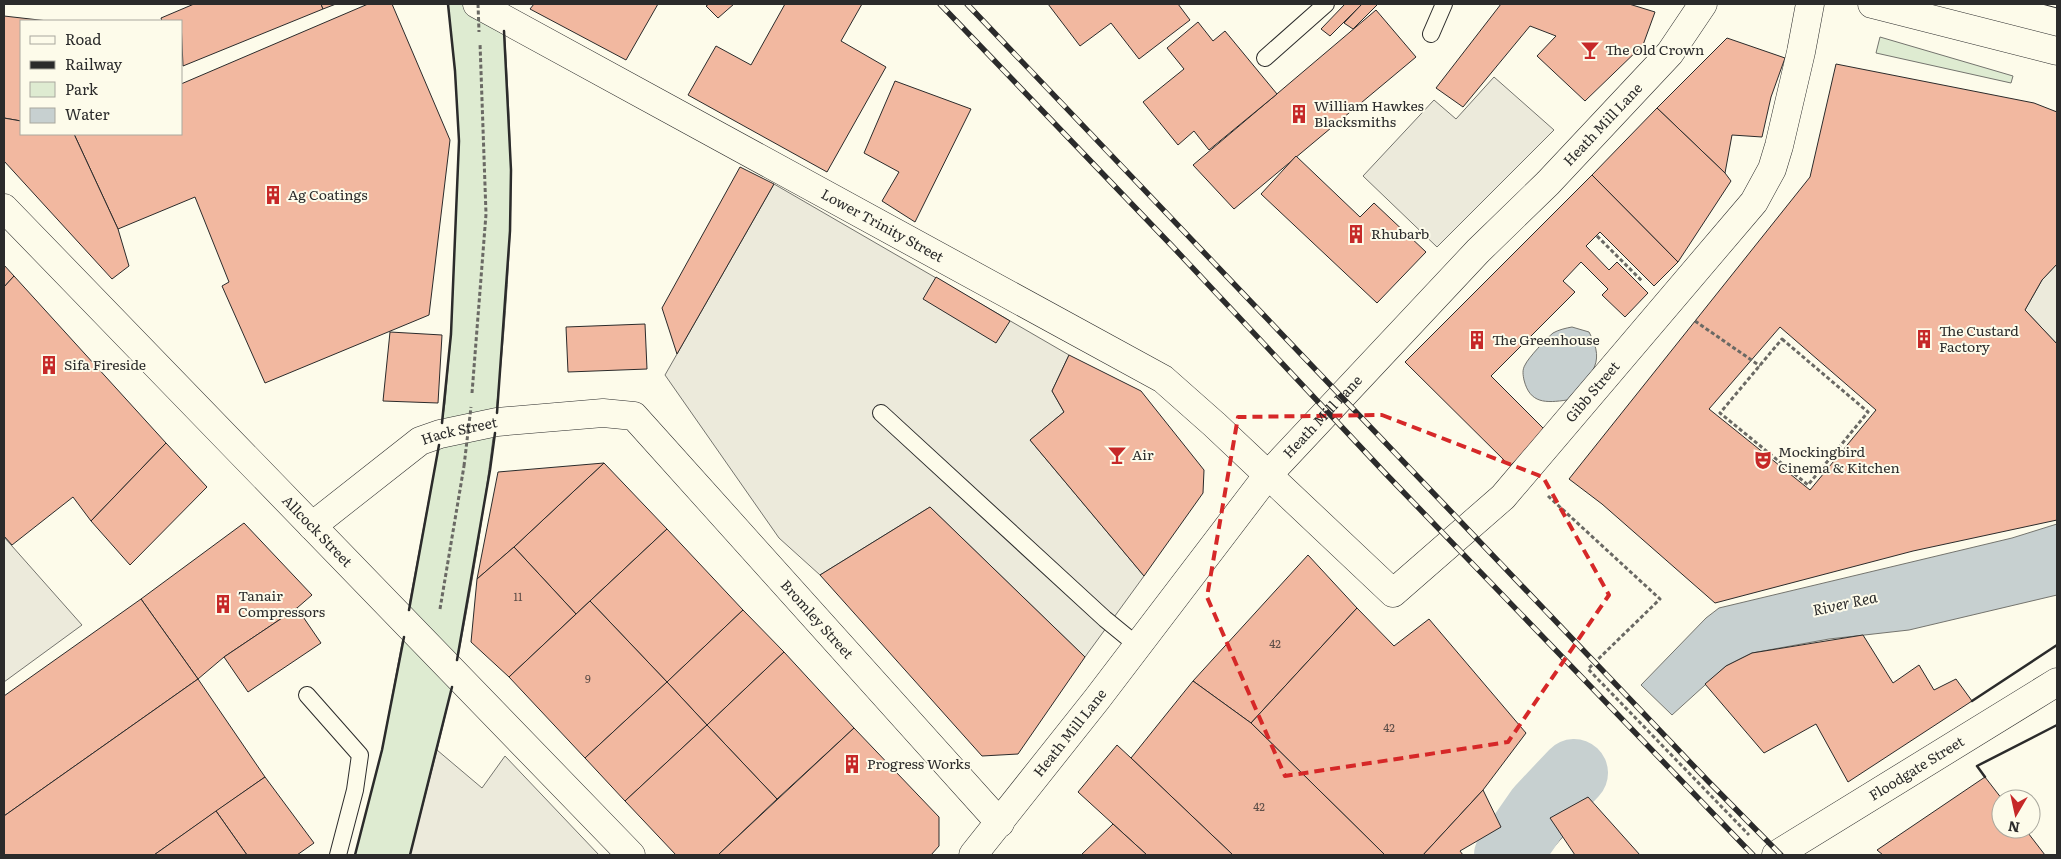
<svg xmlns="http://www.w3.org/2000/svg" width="2061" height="859" viewBox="0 0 2061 859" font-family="Literata,serif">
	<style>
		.green { fill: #deebd1; stroke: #74746e }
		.parking { fill: #eceadb; stroke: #74746e }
		.water { fill: #c7d0d0; stroke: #74746e }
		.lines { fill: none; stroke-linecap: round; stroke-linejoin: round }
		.river { stroke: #c7d0d0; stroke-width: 68 }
		.building { fill: #f2b8a0; stroke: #2b2b2b; fill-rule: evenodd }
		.lane-casing { stroke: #2b2b2b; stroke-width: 18 }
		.street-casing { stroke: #2b2b2b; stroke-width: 29 }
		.secondary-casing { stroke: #2b2b2b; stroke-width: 29 }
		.path { stroke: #6a6964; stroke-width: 3; stroke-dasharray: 4 2.5; stroke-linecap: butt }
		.lane { stroke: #fdfbea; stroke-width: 16 }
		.street { stroke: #fdfbea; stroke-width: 28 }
		.secondary { stroke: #fdfbea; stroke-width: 28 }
		.tram { stroke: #2b2b2b; stroke-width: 1 }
		.rail-casing { stroke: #2b2b2b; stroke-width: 5.5 }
		.rail { stroke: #fdfbea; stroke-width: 4; stroke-dasharray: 11; stroke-linecap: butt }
		.path-bridge { stroke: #6a6964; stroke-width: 3; stroke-dasharray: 4 2.5; stroke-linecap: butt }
		.wall { stroke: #2b2b2b; stroke-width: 2.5 }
		.marked { fill: none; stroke: #d62828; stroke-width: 4; stroke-dasharray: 10 6; stroke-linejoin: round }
		.labels { text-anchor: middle; stroke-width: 4; stroke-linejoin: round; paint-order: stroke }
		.number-label { font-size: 11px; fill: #5d4e48 }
		.poi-label { font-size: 14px; fill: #2b2b2b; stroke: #fdfbea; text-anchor: start }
		.street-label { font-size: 14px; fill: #2b2b2b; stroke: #fdfbea }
		.water-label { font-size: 15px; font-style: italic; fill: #2b2b2b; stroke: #fdfbea }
	</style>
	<rect width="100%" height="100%" fill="#fdfbea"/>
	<g class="green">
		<path d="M 448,4 L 503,4 C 507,80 513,157 510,233 C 504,371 487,505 461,641 C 448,713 428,784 410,855 L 355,855 L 382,750 L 436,461 L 445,403 L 451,334 L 459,141 L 455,71 Z"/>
		<path d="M 1880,37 L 2013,76 L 2011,83 L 1876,53 Z"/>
	</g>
	<g class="parking">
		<path d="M 1494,77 L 1554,130 L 1437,247 L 1363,176 L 1434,100 L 1456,119 Z"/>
		<path d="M 774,184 L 1069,355 L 1052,391 L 1064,412 L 1030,440 L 1144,576 L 1085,657 L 930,507 L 820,575 L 779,538 L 665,375 Z"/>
		<path d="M 2057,264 L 2057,344 L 2025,310 L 2042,280 Z"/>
		<path d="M 4,537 L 82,625 L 4,682 Z"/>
		<path d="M 437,750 L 482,788 L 505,756 L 599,855 L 410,855 Z"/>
	</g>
	<g class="water">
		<path d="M 1572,327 L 1589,332 C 1608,366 1588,376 1567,400 C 1546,403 1530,404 1524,380 C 1523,375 1522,370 1525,365 C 1528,358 1547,338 1553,333 C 1558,330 1566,328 1572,327 Z"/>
		<path d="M 2057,524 L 2057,595 L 1909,630 L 1829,639 L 1752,653 L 1726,666 L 1672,715 L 1641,685 L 1706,618 L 1719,608 L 2012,538 Z"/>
		<path d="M 1560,768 L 1594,807 L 1566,833 L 1547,855 L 1482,855 L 1507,812 L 1523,794 Z"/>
	</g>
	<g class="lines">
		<path class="river" d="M 1508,855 L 1540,809 L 1574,773"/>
	</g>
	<g class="building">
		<path d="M 194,4 L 321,4 L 323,9 L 183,66 L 181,21 L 162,21 L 161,18 Z"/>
		<path d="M 321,4 L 336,4 L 323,9 Z"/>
		<path d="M 368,4 L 392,4 L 450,140 L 429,315 L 265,383 L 222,286 L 229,282 L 195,197 L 118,229 L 74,134 L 181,134 L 181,84 Z"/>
		<path d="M 534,4 L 658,4 L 626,60 L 530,9 Z"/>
		<path d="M 709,4 L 734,4 L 718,18 L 706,6 Z"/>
		<path d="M 785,4 L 862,4 L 841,41 L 886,67 L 827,172 L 688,95 L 716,46 L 751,65 Z"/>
		<path d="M 1048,4 L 1178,4 L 1190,20 L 1139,59 L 1111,23 L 1080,46 Z"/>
		<path d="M 1345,4 L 1362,4 L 1330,36 L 1321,29 Z"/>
		<path d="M 1362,4 L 1378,4 L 1353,29 L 1344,23 Z"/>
		<path d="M 1501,4 L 1629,4 L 1655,12 L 1643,45 L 1585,101 L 1537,56 L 1556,36 L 1530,26 L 1463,107 L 1436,88 Z"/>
		<path d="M 1376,10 L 1416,57 L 1234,209 L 1193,165 Z"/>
		<path d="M 4,16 L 48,21 L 21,21 L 21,121 L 4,118 Z"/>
		<path d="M 1198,22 L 1213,41 L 1225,31 L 1277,94 L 1209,150 L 1194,131 L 1178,145 L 1143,102 L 1184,69 L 1167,48 Z"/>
		<path d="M 1727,38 L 1785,58 L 1771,97 L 1762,137 L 1732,135 L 1725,173 L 1657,108 Z"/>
		<path d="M 1836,64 L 2034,103 L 2057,112 L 2057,264 L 2042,280 L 2025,310 L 2057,344 L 2057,520 L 1913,551 L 1715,603 L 1602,504 L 1569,479 L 1810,177 ZM 1780,327 L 1876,410 L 1810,490 L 1709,409 Z"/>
		<path d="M 895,81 L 971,109 L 915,222 L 882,201 L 899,172 L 864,153 Z"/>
		<path d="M 1657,108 L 1725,173 L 1731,181 L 1678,262 L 1592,175 Z"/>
		<path d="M 4,118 L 21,121 L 21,134 L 74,134 L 118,229 L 129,266 L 112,279 L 4,161 Z"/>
		<path d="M 1296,156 L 1360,217 L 1374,203 L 1426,252 L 1377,303 L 1261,194 Z"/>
		<path d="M 740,167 L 774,184 L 677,354 L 662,308 Z"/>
		<path d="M 1592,175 L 1678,262 L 1654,286 L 1600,232 L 1586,246 L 1609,270 L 1617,262 L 1648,293 L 1625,317 L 1602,295 L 1608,289 L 1581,262 L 1563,281 L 1575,292 L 1491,376 L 1546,431 L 1510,466 L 1405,362 Z"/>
		<path d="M 4,265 L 14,276 L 4,287 Z"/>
		<path d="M 14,276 L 166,443 L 91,521 L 73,497 L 12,545 L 4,536 L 4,287 Z"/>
		<path d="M 936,277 L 1010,321 L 996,343 L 923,299 Z"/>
		<path d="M 645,324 L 647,369 L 568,372 L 566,327 Z"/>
		<path d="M 390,332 L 442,335 L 438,403 L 383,401 Z"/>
		<path d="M 1069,355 L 1141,391 L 1204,470 L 1203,493 L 1144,576 L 1030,440 L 1064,412 L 1052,391 Z"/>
		<path d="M 166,443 L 207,487 L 130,565 L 91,521 Z"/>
		<path d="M 604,463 L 667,529 L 576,614 L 514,547 Z"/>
		<path d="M 604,463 L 514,547 L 477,579 L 498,472 Z"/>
		<path d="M 930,507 L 1085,657 L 1018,754 L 982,756 L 820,575 Z"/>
		<path d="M 244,523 L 312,595 L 297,608 L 224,657 L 198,679 L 141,599 Z"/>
		<path d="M 667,529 L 743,610 L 667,682 L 590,601 Z"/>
		<path d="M 514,547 L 576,614 L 509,677 L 471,642 L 477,579 Z"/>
		<path d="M 1308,555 L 1357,608 L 1251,723 L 1193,681 Z"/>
		<path d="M 141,599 L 198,679 L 4,816 L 4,696 Z"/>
		<path d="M 590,601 L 667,682 L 585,758 L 509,677 Z"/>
		<path d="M 297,608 L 321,643 L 248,692 L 224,657 Z"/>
		<path d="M 1357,608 L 1394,646 L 1429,619 L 1526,733 L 1483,790 L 1423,855 L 1385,855 L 1251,723 Z"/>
		<path d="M 743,610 L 784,652 L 707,725 L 667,682 Z"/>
		<path d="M 1863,635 L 1893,683 L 1919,665 L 1934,690 L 1956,679 L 1972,701 L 1848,782 L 1816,724 L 1764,753 L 1705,684 L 1726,666 L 1752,653 Z"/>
		<path d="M 784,652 L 854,728 L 777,799 L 707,725 Z"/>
		<path d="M 198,679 L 265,777 L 154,855 L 4,855 L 4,816 Z"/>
		<path d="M 1193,681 L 1251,723 L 1385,855 L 1233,855 L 1131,758 Z"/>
		<path d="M 667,682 L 707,725 L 625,801 L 585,758 Z"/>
		<path d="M 707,725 L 777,799 L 718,855 L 676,855 L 625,801 Z"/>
		<path d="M 854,728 L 939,817 L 939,846 L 931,855 L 718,855 Z"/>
		<path d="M 1117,745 L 1131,758 L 1233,855 L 1147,855 L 1078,792 Z"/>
		<path d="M 265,777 L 314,843 L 297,855 L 247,855 L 216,811 Z"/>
		<path d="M 1985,777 L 2002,799 L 2001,829 L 2025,829 L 2045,855 L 1883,855 L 1877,850 Z"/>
		<path d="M 1483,790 L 1501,827 L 1460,851 L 1463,855 L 1423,855 Z"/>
		<path d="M 1588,797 L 1640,855 L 1575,855 L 1550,818 Z"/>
		<path d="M 216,811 L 247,855 L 154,855 Z"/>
		<path d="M 1113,824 L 1147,855 L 1081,855 Z"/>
	</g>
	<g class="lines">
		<g class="lane-casing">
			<g id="lane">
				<path d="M 1431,34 L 1444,4"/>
				<path d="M 1265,58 L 1326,4"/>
				<path d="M 881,413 L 1105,619 L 1138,646"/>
				<path d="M 307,695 L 360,755 L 355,790 L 338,855"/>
			</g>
		</g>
		<g class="street-casing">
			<g id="street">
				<path id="s1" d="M 477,4 L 1163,379 L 1215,425 L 1393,593 L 1503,497 L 1754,202 L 1772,169 L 1779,146 L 1801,52 L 1810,4"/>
				<path id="s2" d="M 4,208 L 631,855"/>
				<path id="s3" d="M 312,526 L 420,441 L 440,434 L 497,422 L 603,413 L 634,416 L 1000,823"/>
				<path id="s4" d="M 1776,855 L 2057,682"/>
			</g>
		</g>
		<g class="secondary-casing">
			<g id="secondary">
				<path d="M 1872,4 L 2057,51"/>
				<path id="s5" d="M 973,855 L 1097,699 L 1267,476 L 1478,251 L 1548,183 L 1670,53 L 1703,4"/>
			</g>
		</g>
		<g class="path">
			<path d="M 1597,236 L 1642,281"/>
			<path d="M 1695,321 L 1760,366"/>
			<path d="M 1782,339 L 1868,412 L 1808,485 L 1720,413 Z"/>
			<path d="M 472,393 L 486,214 L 480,43"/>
			<path d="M 1548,496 L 1660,599 L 1588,669 L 1749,835"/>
			<path d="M 440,609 L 464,466"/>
		</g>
		<use href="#lane" class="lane"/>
		<use href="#street" class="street"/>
		<use href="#secondary" class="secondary"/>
		<path class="tram" d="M 2042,4 L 2057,8"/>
		<g class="rail-casing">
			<g id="rail">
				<path d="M 940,4 L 1173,247 L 1385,473 L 1753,855"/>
				<path d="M 967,4 L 1707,780 L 1781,855"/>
			</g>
		</g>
		<use href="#rail" class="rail"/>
		<g class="path-bridge">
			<path d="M 478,4 L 479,32"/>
			<path d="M 464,466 L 471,407"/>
		</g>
		<g class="wall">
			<path d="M 497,413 L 510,231 L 511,170 L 504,31"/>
			<path d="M 442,423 L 451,334 L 459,141 L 455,71 L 448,4"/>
			<path d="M 409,610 L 439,445"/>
			<path d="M 457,660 L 490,470 L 495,433"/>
			<path d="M 1972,701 L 2057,645"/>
			<path d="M 1985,777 L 1977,766 L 2057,725"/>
			<path d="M 355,855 L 382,750 L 404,637"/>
			<path d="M 410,855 L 452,687"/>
		</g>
	</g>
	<path class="marked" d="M 1382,415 L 1543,477 L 1609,595 L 1508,742 L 1285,776 L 1207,597 L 1238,417 Z"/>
	<defs>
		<g id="bar-bare" transform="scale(1.5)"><path d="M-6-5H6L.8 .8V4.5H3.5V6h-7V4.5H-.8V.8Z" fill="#c62828" stroke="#fdfbea" stroke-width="2.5" paint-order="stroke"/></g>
		<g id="building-bare" transform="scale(1.5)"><path d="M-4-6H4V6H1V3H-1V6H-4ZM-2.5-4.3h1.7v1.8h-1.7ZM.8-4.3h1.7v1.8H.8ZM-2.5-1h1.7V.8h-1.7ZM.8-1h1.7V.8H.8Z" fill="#c62828" stroke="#fdfbea" stroke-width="2.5" paint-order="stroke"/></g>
		<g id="theatre-bare" transform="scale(1.5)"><path d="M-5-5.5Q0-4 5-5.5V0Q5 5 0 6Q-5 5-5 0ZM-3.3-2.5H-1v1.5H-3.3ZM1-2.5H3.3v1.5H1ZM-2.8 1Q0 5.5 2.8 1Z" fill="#c62828" stroke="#fdfbea" stroke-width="2.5" paint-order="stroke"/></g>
	</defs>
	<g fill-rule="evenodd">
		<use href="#bar-bare" x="1590" y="50"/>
		<use href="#building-bare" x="1299" y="114"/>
		<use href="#building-bare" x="273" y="195"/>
		<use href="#building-bare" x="1356" y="234"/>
		<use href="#building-bare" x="1924" y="339"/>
		<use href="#building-bare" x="1477" y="340"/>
		<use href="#building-bare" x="49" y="365"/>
		<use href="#bar-bare" x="1117" y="455"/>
		<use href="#theatre-bare" x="1763" y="460"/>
		<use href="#building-bare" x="223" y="604"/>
		<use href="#building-bare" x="852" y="764"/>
	</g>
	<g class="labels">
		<g class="number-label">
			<text x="518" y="601">11</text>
			<text x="1275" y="648">42</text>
			<text x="588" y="683">9</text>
			<text x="1389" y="732">42</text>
			<text x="1259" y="811">42</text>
		</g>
		<g class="poi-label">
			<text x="1605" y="55">The Old Crown</text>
			<text x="1314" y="111">William Hawkes<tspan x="1314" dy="16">Blacksmiths</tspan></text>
			<text x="288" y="200">Ag Coatings</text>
			<text x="1371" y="239">Rhubarb</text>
			<text x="1939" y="336">The Custard<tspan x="1939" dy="16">Factory</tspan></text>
			<text x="1492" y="345">The Greenhouse</text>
			<text x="64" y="370">Sifa Fireside</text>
			<text x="1778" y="457">Mockingbird<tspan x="1778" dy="16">Cinema &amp; Kitchen</tspan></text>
			<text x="1132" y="460">Air</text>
			<text x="238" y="601">Tanair<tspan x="238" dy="16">Compressors</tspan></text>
			<text x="867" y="769">Progress Works</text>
		</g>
		<g class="street-label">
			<text dy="5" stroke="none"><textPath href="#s5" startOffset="966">Heath Mill Lane</textPath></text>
			<text dy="5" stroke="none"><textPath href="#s1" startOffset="462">Lower Trinity Street</textPath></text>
			<text dy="5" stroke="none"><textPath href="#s1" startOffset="1380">Gibb Street</textPath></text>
			<text dy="5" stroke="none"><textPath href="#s5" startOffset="561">Heath Mill Lane</textPath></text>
			<text dy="5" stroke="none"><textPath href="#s3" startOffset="178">Hack Street</textPath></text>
			<text dy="5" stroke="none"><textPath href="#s2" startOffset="450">Allcock Street</textPath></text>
			<text dy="5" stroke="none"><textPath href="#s3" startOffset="628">Bromley Street</textPath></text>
			<text dy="5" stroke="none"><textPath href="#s5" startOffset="156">Heath Mill Lane</textPath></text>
			<text dy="5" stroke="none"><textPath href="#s4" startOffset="165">Floodgate Street</textPath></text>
		</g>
		<g class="water-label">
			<text transform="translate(1845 604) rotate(-12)" y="5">River Rea</text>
		</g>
	</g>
	<rect width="2061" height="859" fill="none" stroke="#2b2b2b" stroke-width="10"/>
	<rect x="20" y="20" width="162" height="115" fill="#fdfbea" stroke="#a9a89e"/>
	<rect x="30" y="36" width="25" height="8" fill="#fdfbea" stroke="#a9a89e"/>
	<text x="65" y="45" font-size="15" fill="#2b2b2b">Road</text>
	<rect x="30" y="61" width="25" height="8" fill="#2b2b2b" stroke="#a9a89e"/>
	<text x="65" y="70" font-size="15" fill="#2b2b2b">Railway</text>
	<rect x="30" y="82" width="25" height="15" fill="#deebd1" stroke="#a9a89e"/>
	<text x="65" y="95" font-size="15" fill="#2b2b2b">Park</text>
	<rect x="30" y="108" width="25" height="15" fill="#c7d0d0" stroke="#a9a89e"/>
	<text x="65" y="120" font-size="15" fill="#2b2b2b">Water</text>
	<g transform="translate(2016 814) rotate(189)"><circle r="24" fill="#fdfbea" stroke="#a9a89e"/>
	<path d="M0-4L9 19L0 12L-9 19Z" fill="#c62828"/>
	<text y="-8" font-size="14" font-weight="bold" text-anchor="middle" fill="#2b2b2b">N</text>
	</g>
</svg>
